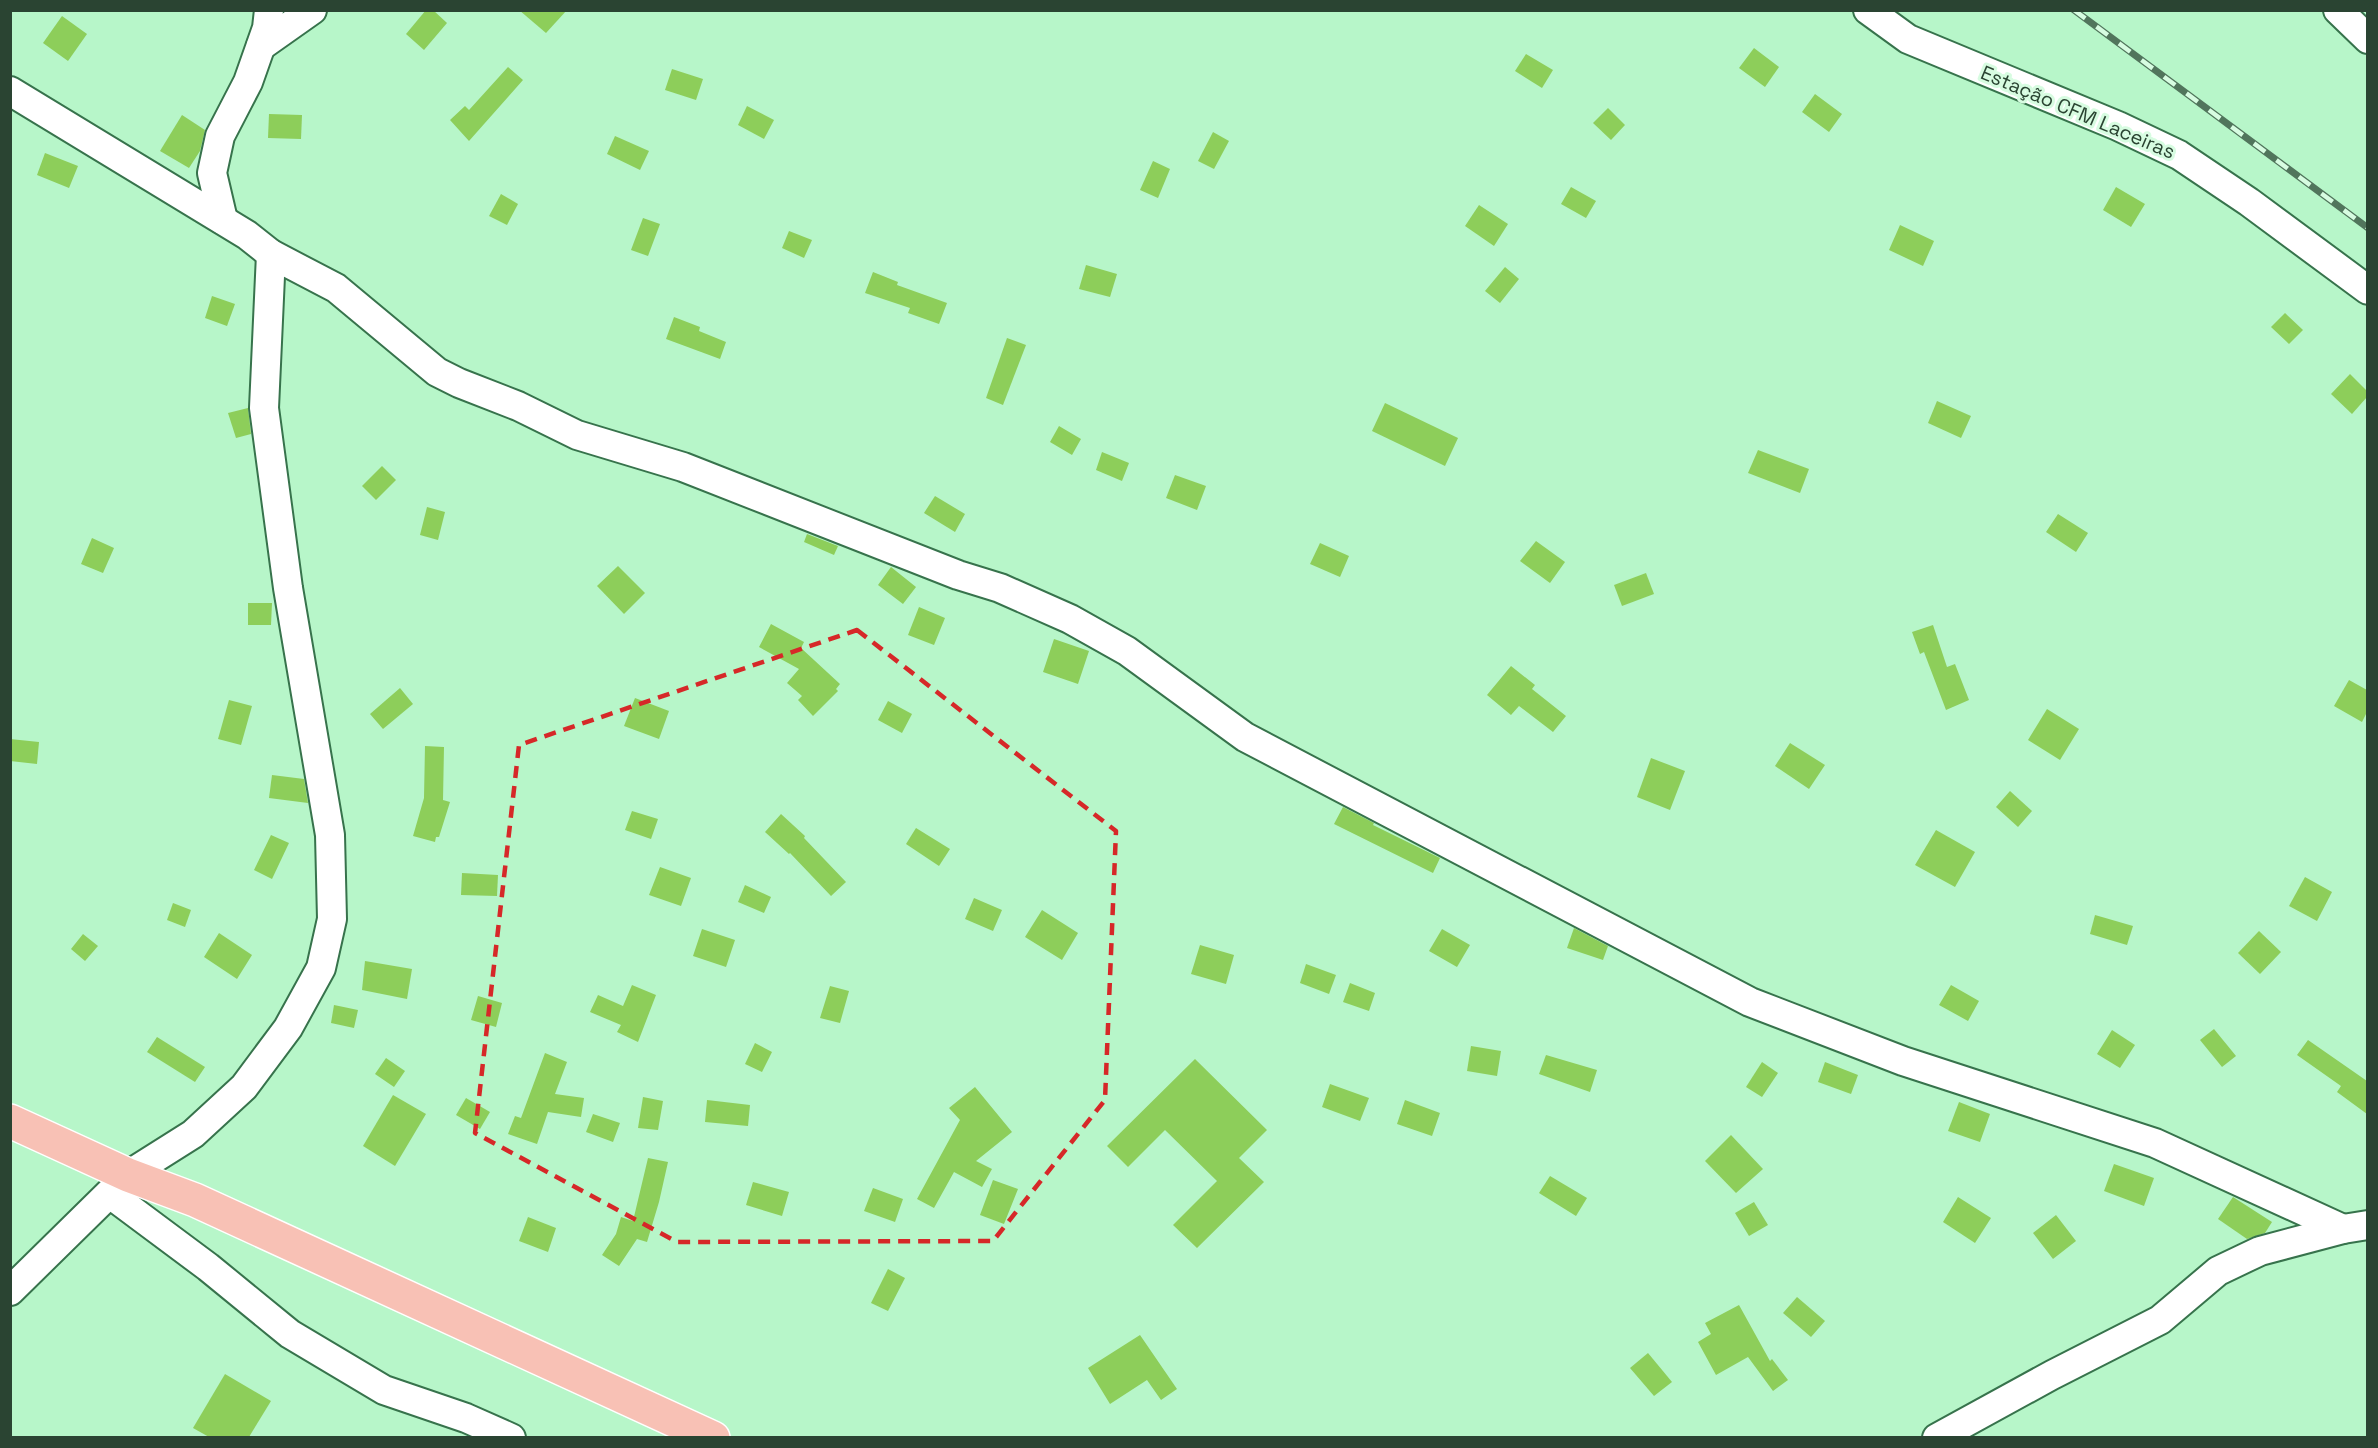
<svg xmlns="http://www.w3.org/2000/svg" width="2378" height="1448" viewBox="0 0 2378 1448" font-family="'Space Grotesk',sans-serif">
	<style>
		.building { fill: #8dce5a }
		.lines { fill: none; stroke-linecap: round; stroke-linejoin: round }
		.street-casing { stroke: #37734c; stroke-width: 32 }
		.primary-casing { stroke: #fff; stroke-width: 36 }
		.street { stroke: #fff; stroke-width: 28 }
		.primary { stroke: #f8c1b5; stroke-width: 33 }
		.rail-casing { stroke: #51755c; stroke-width: 7 }
		.rail { stroke: #d7fce1; stroke-width: 4.5; stroke-dasharray: 14; stroke-linecap: butt }
		.marked { fill: none; stroke: #d62828; stroke-width: 4.5; stroke-dasharray: 12 8; stroke-linejoin: round }
		.labels { text-anchor: middle; stroke-width: 6; stroke-linejoin: round; paint-order: stroke }
		.street-label { font-size: 20px; fill: #2a4432; stroke: #d7fce1 }
	</style>
	<rect width="100%" height="100%" fill="#b7f6c9"/>
	<g class="building">
		<path d="M 426,10 L 433,10 L 447,23 L 424,50 L 406,34 Z"/>
		<path d="M 519,10 L 567,10 L 546,33 Z"/>
		<path d="M 62,16 L 87,34 L 68,61 L 43,43 Z"/>
		<path d="M 1754,48 L 1779,67 L 1765,87 L 1739,68 Z"/>
		<path d="M 1526,54 L 1553,70 L 1542,88 L 1515,71 Z"/>
		<path d="M 508,67 L 523,80 L 469,141 L 450,120 L 465,106 L 469,110 Z"/>
		<path d="M 672,69 L 703,79 L 696,100 L 665,90 Z"/>
		<path d="M 1815,94 L 1842,114 L 1829,132 L 1802,112 Z"/>
		<path d="M 747,106 L 774,120 L 764,139 L 738,125 Z"/>
		<path d="M 1608,108 L 1625,125 L 1611,140 L 1593,123 Z"/>
		<path d="M 269,114 L 302,115 L 301,139 L 268,138 Z"/>
		<path d="M 182,115 L 205,130 L 200,151 L 189,168 L 160,151 Z"/>
		<path d="M 1213,132 L 1229,141 L 1214,169 L 1198,161 Z"/>
		<path d="M 615,136 L 649,151 L 640,170 L 607,154 Z"/>
		<path d="M 45,153 L 78,166 L 69,188 L 37,175 Z"/>
		<path d="M 1153,161 L 1170,169 L 1158,198 L 1140,190 Z"/>
		<path d="M 1571,187 L 1596,201 L 1586,218 L 1561,204 Z"/>
		<path d="M 2116,187 L 2145,204 L 2131,227 L 2103,210 Z"/>
		<path d="M 501,194 L 518,204 L 507,225 L 489,216 Z"/>
		<path d="M 1479,205 L 1508,224 L 1494,246 L 1465,226 Z"/>
		<path d="M 643,218 L 660,224 L 648,256 L 631,250 Z"/>
		<path d="M 1900,225 L 1934,241 L 1923,266 L 1889,250 Z"/>
		<path d="M 789,231 L 812,240 L 804,258 L 782,248 Z"/>
		<path d="M 1086,265 L 1117,274 L 1110,297 L 1079,289 Z"/>
		<path d="M 1505,267 L 1519,279 L 1500,303 L 1485,291 Z"/>
		<path d="M 873,272 L 898,282 L 897,285 L 947,303 L 939,324 L 908,313 L 910,308 L 865,293 Z"/>
		<path d="M 212,296 L 235,304 L 227,326 L 205,318 Z"/>
		<path d="M 2285,313 L 2303,330 L 2289,344 L 2271,327 Z"/>
		<path d="M 674,317 L 700,327 L 699,331 L 726,342 L 720,359 L 666,339 Z"/>
		<path d="M 1007,338 L 1026,345 L 1003,405 L 986,398 Z"/>
		<path d="M 2350,374 L 2367,391 L 2367,397 L 2352,414 L 2331,394 Z"/>
		<path d="M 1937,401 L 1971,416 L 1961,438 L 1928,423 Z"/>
		<path d="M 1385,403 L 1458,438 L 1445,466 L 1372,431 Z"/>
		<path d="M 248,408 L 251,434 L 236,438 L 228,413 Z"/>
		<path d="M 1059,426 L 1081,439 L 1072,455 L 1050,442 Z"/>
		<path d="M 1758,450 L 1809,469 L 1800,493 L 1748,473 Z"/>
		<path d="M 1102,452 L 1129,463 L 1122,481 L 1096,470 Z"/>
		<path d="M 382,466 L 396,480 L 376,500 L 362,486 Z"/>
		<path d="M 1175,475 L 1206,486 L 1197,510 L 1166,498 Z"/>
		<path d="M 935,496 L 965,514 L 955,532 L 924,513 Z"/>
		<path d="M 427,507 L 445,512 L 438,540 L 420,535 Z"/>
		<path d="M 2058,514 L 2088,533 L 2076,552 L 2046,532 Z"/>
		<path d="M 807,534 L 838,546 L 834,555 L 804,542 Z"/>
		<path d="M 92,538 L 114,548 L 103,573 L 81,564 Z"/>
		<path d="M 1536,541 L 1565,562 L 1550,583 L 1520,561 Z"/>
		<path d="M 1320,543 L 1349,556 L 1340,577 L 1310,564 Z"/>
		<path d="M 618,566 L 645,593 L 624,614 L 597,586 Z"/>
		<path d="M 891,567 L 916,587 L 903,604 L 878,585 Z"/>
		<path d="M 1646,573 L 1654,594 L 1622,606 L 1614,585 Z"/>
		<path d="M 248,603 L 272,603 L 271,625 L 248,625 Z"/>
		<path d="M 919,607 L 945,618 L 934,645 L 908,635 Z"/>
		<path d="M 771,624 L 804,642 L 801,648 L 840,684 L 836,689 L 838,691 L 813,716 L 798,700 L 802,696 L 787,683 L 799,669 L 759,647 Z"/>
		<path d="M 1933,625 L 1947,667 L 1955,664 L 1969,700 L 1946,710 L 1924,652 L 1920,654 L 1912,632 Z"/>
		<path d="M 1054,639 L 1089,651 L 1078,684 L 1043,672 Z"/>
		<path d="M 1511,666 L 1535,685 L 1532,689 L 1566,716 L 1553,732 L 1519,706 L 1511,715 L 1487,695 Z"/>
		<path d="M 2349,680 L 2367,690 L 2367,712 L 2362,722 L 2334,706 Z"/>
		<path d="M 400,688 L 413,704 L 383,729 L 370,714 Z"/>
		<path d="M 635,698 L 669,711 L 659,739 L 624,726 Z"/>
		<path d="M 229,700 L 252,706 L 241,745 L 218,739 Z"/>
		<path d="M 888,701 L 912,714 L 902,733 L 878,720 Z"/>
		<path d="M 2047,709 L 2079,729 L 2060,760 L 2028,740 Z"/>
		<path d="M 10,739 L 39,742 L 37,764 L 10,761 Z"/>
		<path d="M 1790,743 L 1825,765 L 1809,789 L 1775,766 Z"/>
		<path d="M 425,746 L 444,747 L 443,800 L 450,802 L 439,837 L 436,837 L 435,842 L 413,836 L 424,798 Z"/>
		<path d="M 1651,758 L 1685,771 L 1670,810 L 1637,797 Z"/>
		<path d="M 272,775 L 304,779 L 308,803 L 269,798 Z"/>
		<path d="M 2010,791 L 2032,811 L 2018,827 L 1996,807 Z"/>
		<path d="M 1343,807 L 1374,823 L 1373,825 L 1440,858 L 1433,873 L 1334,824 Z"/>
		<path d="M 632,811 L 658,819 L 651,839 L 625,830 Z"/>
		<path d="M 781,814 L 805,836 L 804,838 L 846,882 L 831,896 L 790,853 L 789,854 L 765,832 Z"/>
		<path d="M 916,828 L 950,849 L 939,866 L 906,844 Z"/>
		<path d="M 1936,830 L 1975,852 L 1955,887 L 1915,865 Z"/>
		<path d="M 271,835 L 289,843 L 272,879 L 254,870 Z"/>
		<path d="M 660,867 L 691,878 L 681,906 L 649,895 Z"/>
		<path d="M 462,873 L 498,875 L 497,896 L 461,895 Z"/>
		<path d="M 2305,877 L 2332,892 L 2317,921 L 2289,906 Z"/>
		<path d="M 745,885 L 771,897 L 764,913 L 738,902 Z"/>
		<path d="M 974,898 L 1002,910 L 993,931 L 965,919 Z"/>
		<path d="M 173,903 L 191,910 L 185,927 L 167,920 Z"/>
		<path d="M 1042,910 L 1078,933 L 1062,960 L 1025,937 Z"/>
		<path d="M 2095,915 L 2133,926 L 2127,945 L 2090,934 Z"/>
		<path d="M 1574,928 L 1608,946 L 1603,960 L 1567,948 Z"/>
		<path d="M 702,929 L 735,940 L 726,967 L 693,956 Z"/>
		<path d="M 1442,929 L 1470,945 L 1457,967 L 1429,951 Z"/>
		<path d="M 2259,931 L 2281,952 L 2260,974 L 2238,953 Z"/>
		<path d="M 219,933 L 252,955 L 237,979 L 204,957 Z"/>
		<path d="M 83,934 L 98,946 L 85,961 L 71,949 Z"/>
		<path d="M 1200,945 L 1234,955 L 1226,984 L 1191,974 Z"/>
		<path d="M 365,961 L 412,969 L 407,999 L 362,990 Z"/>
		<path d="M 1306,964 L 1336,975 L 1329,994 L 1300,983 Z"/>
		<path d="M 1350,983 L 1375,993 L 1369,1011 L 1343,1002 Z"/>
		<path d="M 632,985 L 656,995 L 638,1042 L 617,1032 L 621,1025 L 590,1012 L 598,995 L 623,1006 Z"/>
		<path d="M 1951,985 L 1979,1001 L 1968,1021 L 1939,1005 Z"/>
		<path d="M 830,986 L 849,991 L 840,1023 L 820,1018 Z"/>
		<path d="M 478,996 L 502,1003 L 496,1027 L 471,1020 Z"/>
		<path d="M 334,1005 L 358,1010 L 354,1028 L 331,1023 Z"/>
		<path d="M 2214,1029 L 2236,1056 L 2222,1067 L 2200,1040 Z"/>
		<path d="M 2112,1030 L 2135,1045 L 2120,1068 L 2097,1054 Z"/>
		<path d="M 157,1037 L 205,1067 L 195,1082 L 147,1052 Z"/>
		<path d="M 2308,1040 L 2367,1081 L 2367,1114 L 2337,1092 L 2341,1086 L 2297,1055 Z"/>
		<path d="M 755,1043 L 772,1052 L 762,1072 L 745,1064 Z"/>
		<path d="M 1471,1046 L 1501,1051 L 1497,1076 L 1467,1071 Z"/>
		<path d="M 545,1053 L 567,1062 L 555,1094 L 584,1098 L 581,1117 L 548,1112 L 537,1144 L 508,1134 L 515,1116 L 521,1118 Z"/>
		<path d="M 1546,1055 L 1597,1070 L 1590,1092 L 1539,1074 Z"/>
		<path d="M 386,1058 L 405,1071 L 394,1087 L 375,1074 Z"/>
		<path d="M 1195,1059 L 1267,1130 L 1239,1158 L 1264,1182 L 1197,1248 L 1173,1225 L 1217,1181 L 1165,1130 L 1128,1167 L 1107,1146 Z"/>
		<path d="M 1762,1062 L 1778,1073 L 1762,1097 L 1746,1087 Z"/>
		<path d="M 1825,1062 L 1858,1075 L 1851,1094 L 1818,1082 Z"/>
		<path d="M 1330,1084 L 1369,1098 L 1360,1121 L 1322,1107 Z"/>
		<path d="M 975,1087 L 1012,1132 L 976,1161 L 992,1169 L 982,1187 L 954,1172 L 934,1208 L 917,1199 L 960,1120 L 949,1108 Z"/>
		<path d="M 393,1095 L 426,1114 L 395,1166 L 363,1146 Z"/>
		<path d="M 643,1097 L 663,1101 L 658,1130 L 638,1128 Z"/>
		<path d="M 466,1098 L 490,1112 L 480,1129 L 456,1115 Z"/>
		<path d="M 707,1100 L 750,1105 L 748,1126 L 705,1122 Z"/>
		<path d="M 1405,1100 L 1440,1113 L 1432,1136 L 1397,1124 Z"/>
		<path d="M 1959,1102 L 1990,1114 L 1980,1142 L 1948,1131 Z"/>
		<path d="M 593,1114 L 620,1123 L 613,1142 L 586,1132 Z"/>
		<path d="M 1731,1135 L 1763,1169 L 1736,1193 L 1705,1161 Z"/>
		<path d="M 648,1158 L 668,1162 L 659,1202 L 647,1242 L 637,1239 L 619,1266 L 602,1255 L 616,1234 L 621,1217 L 633,1221 Z"/>
		<path d="M 2114,1164 L 2154,1178 L 2144,1206 L 2104,1191 Z"/>
		<path d="M 1550,1176 L 1587,1198 L 1576,1216 L 1539,1193 Z"/>
		<path d="M 993,1180 L 1018,1189 L 1004,1224 L 980,1215 Z"/>
		<path d="M 753,1182 L 789,1192 L 782,1216 L 746,1205 Z"/>
		<path d="M 873,1188 L 903,1199 L 895,1222 L 864,1211 Z"/>
		<path d="M 1958,1197 L 1991,1218 L 1975,1243 L 1943,1222 Z"/>
		<path d="M 2233,1197 L 2272,1222 L 2265,1233 L 2247,1239 L 2218,1219 Z"/>
		<path d="M 1754,1202 L 1768,1225 L 1749,1236 L 1735,1213 Z"/>
		<path d="M 2056,1215 L 2076,1241 L 2053,1259 L 2033,1233 Z"/>
		<path d="M 528,1217 L 556,1228 L 548,1252 L 519,1241 Z"/>
		<path d="M 888,1269 L 905,1278 L 888,1311 L 871,1303 Z"/>
		<path d="M 1797,1297 L 1825,1321 L 1811,1337 L 1783,1313 Z"/>
		<path d="M 1739,1305 L 1770,1361 L 1772,1359 L 1788,1380 L 1773,1391 L 1748,1357 L 1716,1375 L 1698,1342 L 1711,1334 L 1705,1323 Z"/>
		<path d="M 1140,1335 L 1177,1389 L 1161,1400 L 1147,1380 L 1110,1404 L 1088,1368 Z"/>
		<path d="M 1648,1353 L 1672,1382 L 1654,1396 L 1630,1368 Z"/>
		<path d="M 225,1374 L 271,1401 L 249,1437 L 209,1437 L 193,1428 Z"/>
	</g>
	<g class="lines">
		<g class="street-casing">
			<g id="street">
				<path d="M 1868,10 L 1908,39 L 2118,126 L 2179,155 L 2249,202 L 2368,290"/>
				<path d="M 2338,10 L 2368,39"/>
				<path d="M 261,46 L 312,10"/>
				<path d="M 10,91 L 247,235 L 271,254 L 336,288 L 437,372 L 459,383 L 518,406 L 577,435 L 683,467 L 958,575 L 1000,588 L 1070,619 L 1127,651 L 1245,737 L 1750,1002 L 1903,1061 L 2155,1143 L 2343,1229"/>
				<path d="M 223,220 L 212,173 L 220,136 L 248,82 L 267,28 L 269,10"/>
				<path d="M 110,1194 L 208,1267 L 290,1334 L 384,1390 L 466,1418 L 511,1438"/>
				<path d="M 10,1291 L 128,1175 L 193,1134 L 244,1087 L 288,1028 L 321,968 L 332,919 L 330,835 L 288,588 L 264,408 L 271,254"/>
				<path d="M 1937,1438 L 2052,1375 L 2160,1320 L 2218,1271 L 2260,1251 L 2343,1229 L 2368,1225"/>
			</g>
		</g>
		<g class="primary-casing">
			<path id="primary" d="M 10,1121 L 128,1175 L 195,1200 L 713,1438"/>
		</g>
		<use href="#street" class="street"/>
		<use href="#primary" class="primary"/>
		<g class="rail-casing">
			<path id="rail" d="M 2074,10 L 2368,228"/>
		</g>
		<use href="#rail" class="rail"/>
	</g>
	<path class="marked" d="M 857,630 L 1116,831 L 1105,1100 L 993,1241 L 677,1242 L 475,1133 L 519,745 Z"/>
	<g class="labels">
		<g class="street-label">
			<text transform="translate(2078 112) rotate(23)" y="7">Estação CFM Laceiras</text>
		</g>
	</g>
	<rect width="2378" height="1448" fill="none" stroke="#2a4432" stroke-width="24"/>
</svg>
